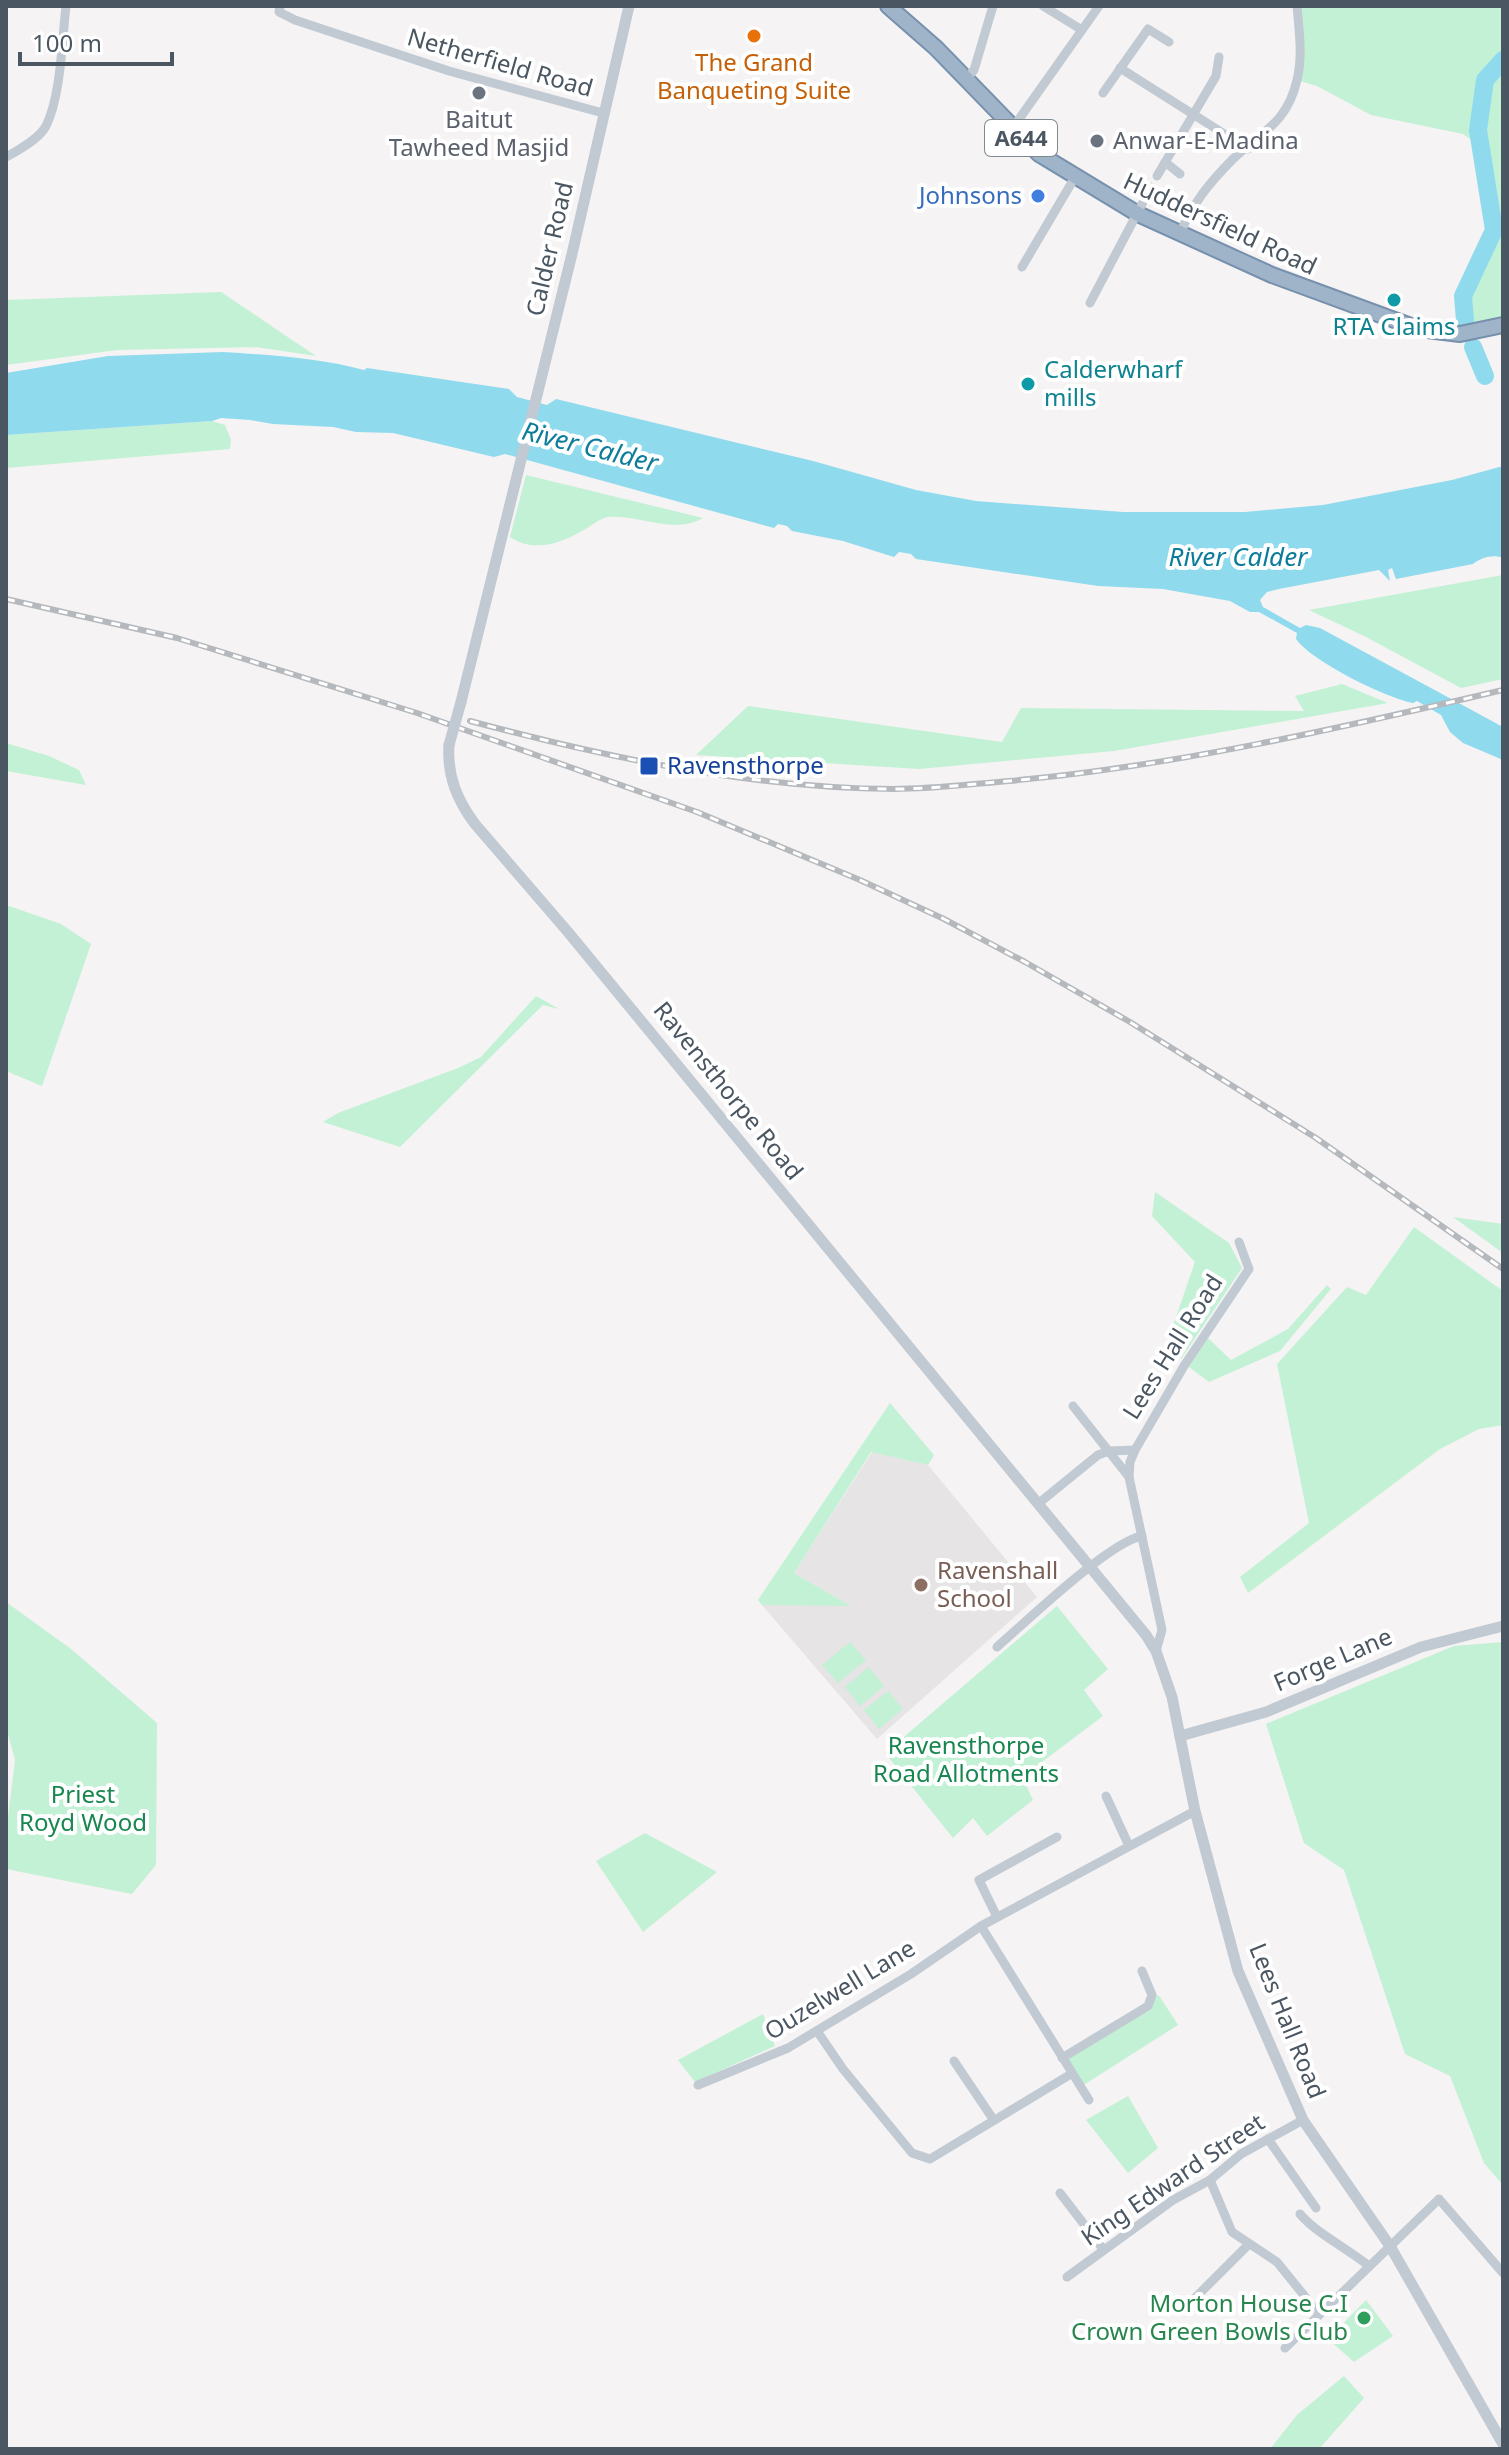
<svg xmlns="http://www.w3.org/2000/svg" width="1509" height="2455" viewBox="0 0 1509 2455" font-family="'Noto Sans',sans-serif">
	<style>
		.education { fill: #e6e4e5 }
		.green { fill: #c3f1d5 }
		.water { fill: #90daee }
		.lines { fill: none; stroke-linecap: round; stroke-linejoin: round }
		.river { stroke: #90daee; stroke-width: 18 }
		.trunk-casing { stroke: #7690ad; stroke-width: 18 }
		.minor { stroke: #c1cad2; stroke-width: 9 }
		.tertiary { stroke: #c1cad2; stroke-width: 11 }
		.trunk { stroke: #9fb4c9; stroke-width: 14 }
		.rail-casing { stroke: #b5b8bd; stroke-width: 6 }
		.rail { stroke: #fff; stroke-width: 3; stroke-dasharray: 9; stroke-linecap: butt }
		.tertiary-bridge { stroke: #c1cad2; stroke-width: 11 }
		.food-dot { fill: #e8710a; stroke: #fff; stroke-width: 3 }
		.worship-dot { fill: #6b7280; stroke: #fff; stroke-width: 3 }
		.shop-dot { fill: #3f7fe0; stroke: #fff; stroke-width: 3 }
		.culture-dot { fill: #0f9aa8; stroke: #fff; stroke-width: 3 }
		.transit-dot { fill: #1a4fb4; stroke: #fff; stroke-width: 3 }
		.education-dot { fill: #8d6e63; stroke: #fff; stroke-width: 3 }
		.leisure-dot { fill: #2e9e5b; stroke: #fff; stroke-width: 3 }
		.labels { text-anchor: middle; stroke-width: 8; stroke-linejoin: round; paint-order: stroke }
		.shield { fill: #fff; stroke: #808990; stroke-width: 2 }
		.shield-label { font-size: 22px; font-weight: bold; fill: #4a5661 }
		.street-label { font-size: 24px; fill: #4a5661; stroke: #fff }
		.food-label { font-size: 24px; fill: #c56008; stroke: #fff }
		.worship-label { font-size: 24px; fill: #5b616d; stroke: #fff }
		.shop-label { font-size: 24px; fill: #366cbe; stroke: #fff; text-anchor: end }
		.culture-label { font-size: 24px; fill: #0d838f; stroke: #fff }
		.transit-label { font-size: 24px; fill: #164399; stroke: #fff; text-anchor: start }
		.education-label { font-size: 24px; fill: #785e54; stroke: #fff; text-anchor: start }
		.park-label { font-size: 24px; fill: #17864f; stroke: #fff }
		.leisure-label { font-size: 24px; fill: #27864d; stroke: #fff; text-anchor: end }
		.water-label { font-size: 26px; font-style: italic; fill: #0c7c9b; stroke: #fff }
	</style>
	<rect width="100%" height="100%" fill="#f5f3f3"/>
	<path class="education" d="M 872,1452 L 928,1465 L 1037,1597 L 877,1739 L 762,1605 L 849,1605 L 794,1573 Z"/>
	<g class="green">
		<path d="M 1297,6 L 1503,6 L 1503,324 L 1460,334 L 1460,296 L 1491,231 L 1474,142 L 1463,134 L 1371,115 L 1317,86 L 1297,80 Z"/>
		<path d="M 221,292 L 316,356 L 256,347 L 117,350 L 6,365 L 6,300 Z"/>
		<path d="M 212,421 L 225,425 L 231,440 L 230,449 L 6,468 L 6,435 Z"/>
		<path d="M 526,475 L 703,518 C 674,535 640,515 609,517 C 602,517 594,524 587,528 C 565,542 535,554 510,537 Z"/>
		<path d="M 1503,575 L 1503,679 L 1461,688 L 1366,637 L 1309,610 Z"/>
		<path d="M 1342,684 L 1388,703 L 1114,751 L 919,769 L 696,755 L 748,706 L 1002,742 L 1021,708 L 1304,711 L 1295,696 Z"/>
		<path d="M 6,743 L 49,756 L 79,770 L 86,785 L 6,771 Z"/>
		<path d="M 6,905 L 61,924 L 91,944 L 42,1086 L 6,1071 Z"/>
		<path d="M 536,996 L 559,1009 L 543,1005 L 400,1147 L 323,1122 L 338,1113 L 458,1068 L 481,1057 Z"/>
		<path d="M 1155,1192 L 1229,1243 L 1242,1268 L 1181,1359 L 1166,1346 L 1195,1262 L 1152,1216 Z"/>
		<path d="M 1453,1217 L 1503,1224 L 1503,1253 Z"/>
		<path d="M 1414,1227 L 1503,1291 L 1503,1425 L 1479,1429 L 1440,1449 L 1248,1593 L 1240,1577 L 1309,1523 L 1277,1364 L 1347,1287 L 1366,1295 Z"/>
		<path d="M 1327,1285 L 1331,1289 L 1280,1351 L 1209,1382 L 1189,1367 L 1208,1338 L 1231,1360 L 1288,1329 Z"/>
		<path d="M 890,1403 L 934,1455 L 928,1465 L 871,1452 L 794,1573 L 851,1606 L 762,1605 L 758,1600 Z"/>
		<path d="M 6,1602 L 71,1649 L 157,1723 L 156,1865 L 132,1894 L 6,1869 L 6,1833 L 15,1760 L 6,1727 Z"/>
		<path d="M 1057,1606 L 1108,1669 L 1084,1690 L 1103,1716 L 1022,1777 L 1033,1800 L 987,1836 L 973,1818 L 953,1838 L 885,1753 Z"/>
		<path d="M 850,1642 L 866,1660 L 838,1683 L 822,1665 Z"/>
		<path d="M 1503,1642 L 1503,2185 L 1484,2163 L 1450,2076 L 1405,2054 L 1344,1870 L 1304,1843 L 1266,1724 L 1454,1646 Z"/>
		<path d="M 869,1667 L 884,1686 L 860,1706 L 845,1687 Z"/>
		<path d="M 888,1691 L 903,1709 L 879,1729 L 864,1710 Z"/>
		<path d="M 645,1833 L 717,1872 L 643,1932 L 596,1861 Z"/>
		<path d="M 1155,1994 L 1160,1997 L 1178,2025 L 1082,2086 L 1064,2058 L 1150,2008 Z"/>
		<path d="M 763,2014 L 775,2046 L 695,2082 L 678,2060 Z"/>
		<path d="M 1128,2096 L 1158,2148 L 1128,2173 L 1086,2120 Z"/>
		<path d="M 1366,2300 L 1393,2336 L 1354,2362 L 1328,2339 Z"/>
		<path d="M 1344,2376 L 1364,2398 L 1319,2449 L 1270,2449 L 1297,2415 Z"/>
	</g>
	<path class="water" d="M 223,352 C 270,355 319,358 364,370 L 367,368 L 509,389 L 517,397 L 547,405 L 556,399 L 813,461 L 916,490 L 976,501 L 1123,512 L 1245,512 L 1323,505 L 1452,480 L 1503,466 L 1503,558 C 1493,554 1482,557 1473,564 L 1396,579 L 1392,568 L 1388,570 L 1390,581 L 1379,570 L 1279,589 L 1267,592 L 1260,600 L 1263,607 L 1300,628 L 1306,625 L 1320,628 L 1503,727 L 1503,760 L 1463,743 L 1450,732 L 1441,715 L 1417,701 L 1413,703 C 1386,698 1311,661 1296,639 L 1297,633 L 1259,612 L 1250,612 L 1230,601 L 1163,589 L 1098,586 L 916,559 L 911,554 L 899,552 L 894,557 L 843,541 L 792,531 L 787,526 L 778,524 L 774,528 L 505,454 L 494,457 L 393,433 L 356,432 L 333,427 L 273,424 L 250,420 L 221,418 L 212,421 L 6,435 L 6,373 L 108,356 Z"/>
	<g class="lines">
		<g class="river">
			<path d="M 1465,320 L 1463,296 L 1494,230 L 1478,130 L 1485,80 L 1503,60"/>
			<path d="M 1473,347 L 1485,376"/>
		</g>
		<g class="trunk-casing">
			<path id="trunk" d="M 888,6 L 936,48 L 1039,154 L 1138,214 L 1272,275 L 1419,329 L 1460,334 L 1503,325"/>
		</g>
		<g class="minor">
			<path d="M 280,6 L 279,12 L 295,20 L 449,71 L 603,113"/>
			<path d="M 1043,6 L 1082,30"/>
			<path d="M 1120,68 L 1248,149"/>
			<path d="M 967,78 L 974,70 L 993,6"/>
			<path d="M 1103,93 L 1148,29 L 1169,42"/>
			<path d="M 1012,129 L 1099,6"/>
			<path d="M 6,157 C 19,150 39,139 46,126 C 61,96 62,40 66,6"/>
			<path d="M 1165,162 L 1180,174"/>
			<path d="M 1157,176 L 1216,76 L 1219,57"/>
			<path d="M 1180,234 C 1192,204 1210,182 1233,159 C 1261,132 1287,124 1297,80 C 1303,56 1299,30 1297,6"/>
			<path d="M 1022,267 L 1075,177"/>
			<path d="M 1090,303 L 1151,187"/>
			<path d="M 1073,1406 L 1129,1477 L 1162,1630 L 1156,1651"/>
			<path d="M 1129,1477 L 1130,1462 L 1135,1450 L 1184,1366 L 1249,1269 L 1239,1242"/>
			<path d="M 1039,1503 L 1098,1455 L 1109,1451 L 1135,1450"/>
			<path d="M 997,1647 C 1027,1621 1109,1542 1142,1536"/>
			<path d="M 1106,1796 L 1129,1846"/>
			<path d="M 997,1917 L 979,1880 L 1057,1837"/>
			<path d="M 981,1926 L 1089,2100"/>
			<path d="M 817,2031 L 843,2069 L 912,2153 L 930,2159 L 1071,2074"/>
			<path d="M 1062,2058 L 1148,2006 L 1152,1995 L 1142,1971"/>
			<path d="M 954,2061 L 993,2119"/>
			<path d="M 698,2085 L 788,2048 L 911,1974 L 981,1926 L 1195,1811"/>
			<path d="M 1268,2139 L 1316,2208"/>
			<path d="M 1210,2180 L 1232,2232 L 1277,2262 L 1319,2314"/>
			<path d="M 1060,2193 L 1103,2249"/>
			<path d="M 1300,2214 C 1317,2234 1347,2248 1369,2266"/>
			<path d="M 1067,2277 L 1173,2200 L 1210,2180 L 1241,2154 L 1303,2120"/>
			<path d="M 1188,2305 L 1249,2244"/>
			<path d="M 1285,2348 L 1439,2199 L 1503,2273"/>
		</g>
		<g class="tertiary">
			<path d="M 461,702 L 572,254 L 629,6"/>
			<path d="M 449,745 C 447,776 457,800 475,824 L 568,932 L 1146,1635 L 1156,1651 L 1172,1697 L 1195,1811 L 1238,1971 L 1303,2120 L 1390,2246 L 1503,2444"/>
			<path d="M 1180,1736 L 1266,1712 L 1421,1647 L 1503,1626"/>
		</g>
		<use href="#trunk" class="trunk"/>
		<g class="rail-casing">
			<g id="rail">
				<path d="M 6,599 L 177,638 L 417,713 L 697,812 L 860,880 L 944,919 L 1025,962 L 1130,1022 L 1316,1138 L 1503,1269"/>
				<path d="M 470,721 C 608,758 751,788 894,789 C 932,789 971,784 1009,781 C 1175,766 1340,728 1503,690"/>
			</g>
		</g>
		<use href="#rail" class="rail"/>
		<path class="tertiary-bridge" d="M 449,745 L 461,702"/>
	</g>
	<circle class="food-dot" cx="754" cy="36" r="8"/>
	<g class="worship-dot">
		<circle cx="479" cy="93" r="8"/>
		<circle cx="1097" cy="141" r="8"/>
	</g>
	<circle class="shop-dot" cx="1038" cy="196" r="8"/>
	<g class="culture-dot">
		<circle cx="1394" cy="300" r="8"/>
		<circle cx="1028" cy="384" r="8"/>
	</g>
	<rect class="transit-dot" x="639" y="756" width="20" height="20" rx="4"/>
	<circle class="education-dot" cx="921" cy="1585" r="8"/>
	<circle class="leisure-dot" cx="1364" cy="2318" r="8"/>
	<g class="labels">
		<rect class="shield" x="985" y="120" width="72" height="36" rx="6"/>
		<g class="shield-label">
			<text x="1021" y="146">A644</text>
		</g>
		<g class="street-label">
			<text transform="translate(500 63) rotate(16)" y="8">Netherfield Road</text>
			<text transform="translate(1220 224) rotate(25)" y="8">Huddersfield Road</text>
			<text transform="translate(550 249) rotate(-77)" y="8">Calder Road</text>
			<text transform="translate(728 1091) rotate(51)" y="8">Ravensthorpe Road</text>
			<text transform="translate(1173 1347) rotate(-58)" y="8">Lees Hall Road</text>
			<text transform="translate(1333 1660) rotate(-23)" y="8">Forge Lane</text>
			<text transform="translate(840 1990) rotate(-31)" y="8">Ouzelwell Lane</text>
			<text transform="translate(1287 2021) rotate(68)" y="8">Lees Hall Road</text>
			<text transform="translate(1173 2180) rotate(-34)" y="8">King Edward Street</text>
		</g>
		<g class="food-label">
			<text x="754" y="71">The Grand<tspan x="754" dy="28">Banqueting Suite</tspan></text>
		</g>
		<g class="worship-label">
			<text x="479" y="128">Baitut<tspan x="479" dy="28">Tawheed Masjid</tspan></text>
			<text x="1113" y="149" text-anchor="start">Anwar-E-Madina</text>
		</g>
		<g class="shop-label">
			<text x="1022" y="204">Johnsons</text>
		</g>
		<g class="culture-label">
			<text x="1394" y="335">RTA Claims</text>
			<text x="1044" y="378" text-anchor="start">Calderwharf<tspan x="1044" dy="28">mills</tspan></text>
		</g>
		<g class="transit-label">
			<text x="667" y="774">Ravensthorpe</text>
		</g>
		<g class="education-label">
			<text x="937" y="1579">Ravenshall<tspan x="937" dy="28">School</tspan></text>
		</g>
		<g class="park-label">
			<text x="966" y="1754">Ravensthorpe<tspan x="966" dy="28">Road Allotments</tspan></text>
			<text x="83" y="1803">Priest<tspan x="83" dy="28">Royd Wood</tspan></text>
		</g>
		<g class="leisure-label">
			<text x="1348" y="2312">Morton House C.I<tspan x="1348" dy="28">Crown Green Bowls Club</tspan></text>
		</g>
		<g class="water-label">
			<text transform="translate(590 447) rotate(14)" y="9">River Calder</text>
			<text x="1238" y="566">River Calder</text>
		</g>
	</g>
	<rect width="1509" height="2455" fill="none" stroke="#4a5661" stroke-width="16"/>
	<path d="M20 52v12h152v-12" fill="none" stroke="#4a5661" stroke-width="4"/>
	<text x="32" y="52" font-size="24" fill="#4a5661" stroke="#ffffff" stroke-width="6" paint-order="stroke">100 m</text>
</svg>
